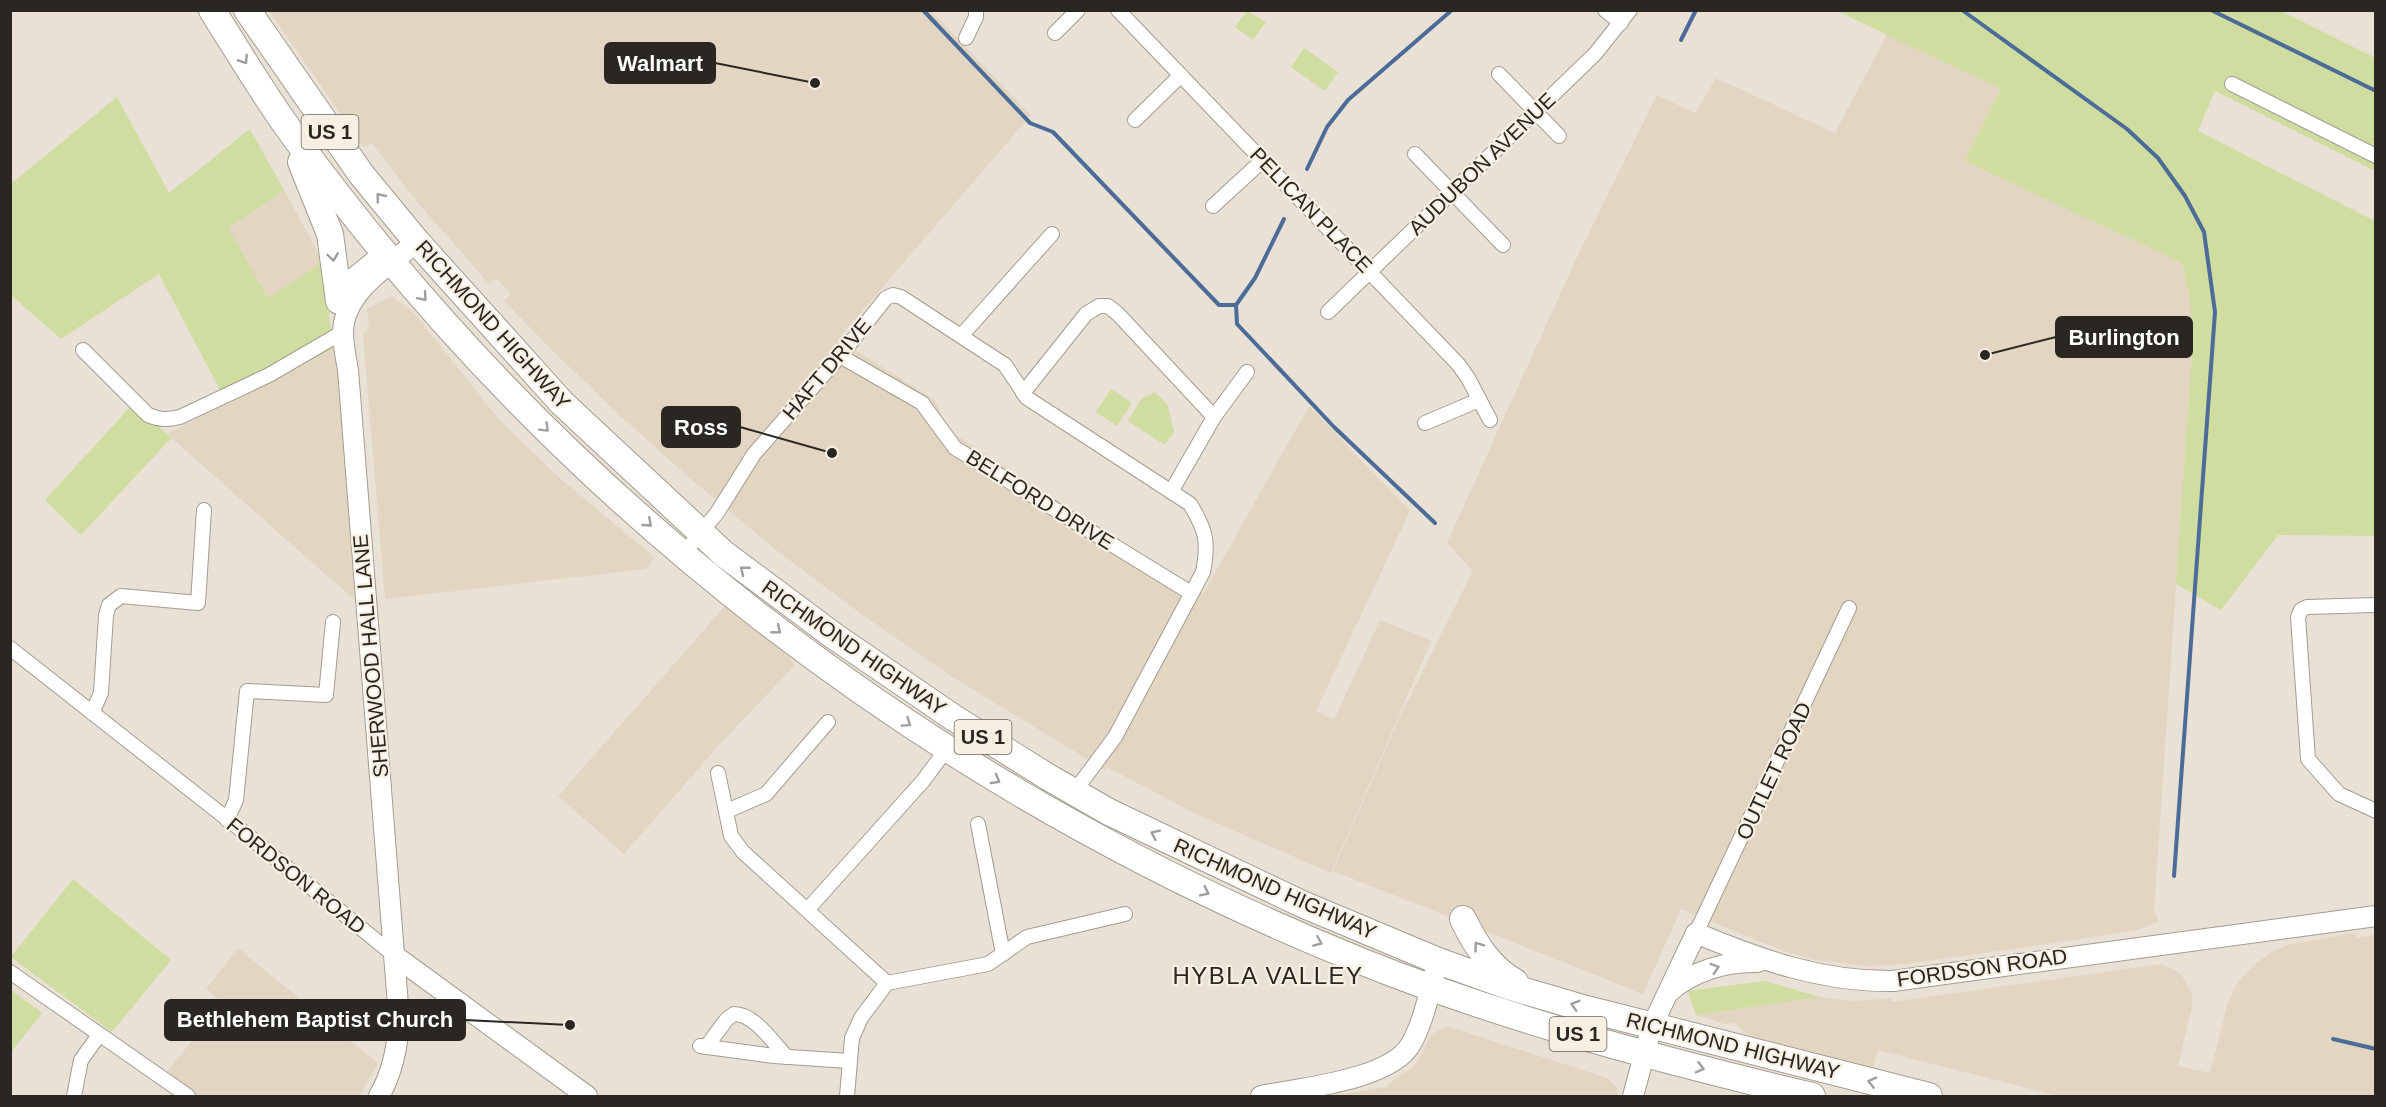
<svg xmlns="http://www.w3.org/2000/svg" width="2386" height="1107" viewBox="0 0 2386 1107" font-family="Arial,sans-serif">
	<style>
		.built { fill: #e2d6c2 }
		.green { fill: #cfdda0 }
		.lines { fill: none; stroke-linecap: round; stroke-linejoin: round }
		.stream { stroke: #4c6c97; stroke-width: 4 }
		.street-casing { stroke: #a39c90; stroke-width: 16 }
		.secondary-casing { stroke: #a39c90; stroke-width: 22 }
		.highway-casing { stroke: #a39c90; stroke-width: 28 }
		.street { stroke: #fff; stroke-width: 14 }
		.secondary { stroke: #fff; stroke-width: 20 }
		.highway { stroke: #fff; stroke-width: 26 }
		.oneway { stroke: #9f9e9c }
		.labels { text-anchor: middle; stroke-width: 4.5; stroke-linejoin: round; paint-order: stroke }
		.shield { fill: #f7efe2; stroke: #68635c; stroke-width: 1.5 }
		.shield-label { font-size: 20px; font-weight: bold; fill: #2a2723 }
		.street-label { font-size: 21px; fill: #2a2723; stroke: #f7efe2 }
		.quarter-label { font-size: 24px; letter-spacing: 1.5px; fill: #2a2723; stroke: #f7efe2 }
		.leader { fill: none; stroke: #2a2723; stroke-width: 2 }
		.callout-dot { fill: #2a2723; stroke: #f7efe2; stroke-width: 2 }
		.callout { fill: #2a2723; stroke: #2a2723; stroke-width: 2 }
		.callout-label { font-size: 22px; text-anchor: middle; font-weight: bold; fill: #fff }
	</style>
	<rect width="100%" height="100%" fill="#e9e1d5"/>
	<g class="built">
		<path d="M 269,11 L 931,11 L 1031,115 L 838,339 L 935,400 L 948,430 L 1203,594 L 1309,406 L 1410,511 L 1316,711 L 1334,720 L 1380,620 L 1431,641 L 1331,873 L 1196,814 L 1107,767 L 1105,770 L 954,678 L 864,616 L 776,550 L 685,474 L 615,411 L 556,354 L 504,301 L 511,294 L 496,278 L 489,284 L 419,204 L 372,143 L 364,148 Z"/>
		<path d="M 1887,34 L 2001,89 L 1966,161 L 2182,263 L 2190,298 L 2193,337 L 2154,910 L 2159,922 L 2137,930 L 2014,949 L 1906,964 L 1866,966 L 1817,960 L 1786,952 L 1681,909 L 1643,994 L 1333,871 L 1401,714 L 1473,571 L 1447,543 L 1578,255 L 1657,95 L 1695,113 L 1716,78 L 1835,133 Z"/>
		<path d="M 284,190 L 323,262 L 268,298 L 227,228 Z"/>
		<path d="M 392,296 L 414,313 L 498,418 L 556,475 L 654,557 L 646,569 L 385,599 L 363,335 L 369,325 L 367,309 Z"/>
		<path d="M 338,347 L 359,604 L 167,434 Z"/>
		<path d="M 726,605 L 784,652 L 795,665 L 720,744 L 624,854 L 558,796 Z"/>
		<path d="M 2356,933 L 2356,938 L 2375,935 L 2375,1096 L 2058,1096 L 1878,1050 L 1873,1068 L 1749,1036 L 1734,1022 L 1726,1024 L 1696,1015 L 1820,997 L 1856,1001 L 1891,998 L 1891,1002 L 2162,964 L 2181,974 L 2192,994 L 2192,1007 L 2178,1066 L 2210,1073 L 2228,1002 L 2238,982 L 2253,966 L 2270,953 L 2290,944 Z"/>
		<path d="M 238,948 L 378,1063 L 360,1096 L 192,1096 L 164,1076 L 222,1003 L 206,989 Z"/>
		<path d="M 1447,1026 L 1607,1078 L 1617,1087 L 1618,1096 L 1332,1096 L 1385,1087 L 1416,1064 L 1431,1035 Z"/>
	</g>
	<g class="green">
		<path d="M 1247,11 L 1266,22 L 1253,40 L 1235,27 Z"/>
		<path d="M 1837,11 L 2281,11 L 2375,58 L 2375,171 L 2215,91 L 2198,131 L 2375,221 L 2375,536 L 2278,535 L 2221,610 L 2176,584 L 2193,337 L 2190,298 L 2182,263 L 1965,161 L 2001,89 Z"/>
		<path d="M 1304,48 L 1338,72 L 1325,91 L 1291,67 Z"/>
		<path d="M 117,97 L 169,193 L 250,129 L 284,190 L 228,228 L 268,298 L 323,262 L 333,349 L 227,403 L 159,274 L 61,339 L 11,295 L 11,184 Z"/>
		<path d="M 1111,389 L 1132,403 L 1117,426 L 1096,412 Z"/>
		<path d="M 1155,392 L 1168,405 L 1174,432 L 1165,445 L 1128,421 L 1141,399 Z"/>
		<path d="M 133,404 L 171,438 L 81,535 L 45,500 Z"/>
		<path d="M 73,879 L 171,960 L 112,1032 L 11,957 Z"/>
		<path d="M 1765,981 L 1820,997 L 1696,1015 L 1688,991 Z"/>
		<path d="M 11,990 L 42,1013 L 11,1052 Z"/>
	</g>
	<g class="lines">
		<g class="stream">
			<path d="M 923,10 L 1030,123 L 1053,132 L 1219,305 L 1236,305"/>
			<path d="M 1962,10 L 2127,129 L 2158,158 L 2185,196 L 2204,232 L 2215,312 L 2174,876"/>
			<path d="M 2211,10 L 2376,91"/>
			<path d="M 1681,40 L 1696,10"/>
			<path d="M 1307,169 L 1327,127 L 1348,100 L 1452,10"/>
			<path d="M 1284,219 L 1255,278 L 1236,305 L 1237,324 L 1334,427 L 1435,523"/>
			<path d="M 2333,1039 L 2376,1049"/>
		</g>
		<g class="street-casing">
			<g id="street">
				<path d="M 1118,10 L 1458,364 L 1468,378 L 1490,420"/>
				<path d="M 1605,10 L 1621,23"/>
				<path d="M 1055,33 L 1078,10"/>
				<path d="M 966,38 L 976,17 L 976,10"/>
				<path d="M 1499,74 L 1559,136"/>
				<path d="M 2232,84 L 2376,156"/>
				<path d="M 1135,120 L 1181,75"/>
				<path d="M 1415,154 L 1503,245"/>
				<path d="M 1213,206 L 1263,160"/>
				<path d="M 1328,312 L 1595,54 L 1630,10"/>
				<path d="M 961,336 L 1052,234"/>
				<path d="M 83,350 L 148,415 C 160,420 168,420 180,417 L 269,375 L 343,332"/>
				<path d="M 840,356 L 922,403 L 955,448 L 1191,593"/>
				<path d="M 1023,393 L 1086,314 L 1099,306 L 1108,306 L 1118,314 L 1214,417"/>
				<path d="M 1425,423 L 1479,400"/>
				<path d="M 1171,492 L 1214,417 L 1247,372"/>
				<path d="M 683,554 L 717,513 L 754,454 L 840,356 L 886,298 L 893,295 L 901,297 L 1005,365 L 1027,398 L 1190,504 C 1206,530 1209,542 1203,572 L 1115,737 L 1074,792"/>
				<path d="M 2376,605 L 2307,607 L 2301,610 L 2298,617 L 2308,759 L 2339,794 L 2376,811"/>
				<path d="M 10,648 L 235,825 L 395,956"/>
				<path d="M 92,713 L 101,693 L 106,615 L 109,605 L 121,596 L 198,603 L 204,510"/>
				<path d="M 718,773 L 731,836 L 743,852 L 887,983"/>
				<path d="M 727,811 L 766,794 L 828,722"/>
				<path d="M 227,820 L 236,800 L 247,691 L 326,695 L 333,622"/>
				<path d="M 978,824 L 1003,954"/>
				<path d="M 808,909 L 923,781 L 946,750"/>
				<path d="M 1696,933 L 1849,608"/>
				<path d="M 10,972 L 188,1096"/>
				<path d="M 700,1046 L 774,1056 L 849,1061"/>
				<path d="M 706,1047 L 727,1019 L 734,1014 C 755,1014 773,1043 787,1057"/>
				<path d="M 74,1096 L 81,1060 L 99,1035"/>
				<path d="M 847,1096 L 852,1038 L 861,1018 L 887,983 L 988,964 L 1027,937 L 1125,914"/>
			</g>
		</g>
		<g class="secondary-casing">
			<g id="secondary">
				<path d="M 339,303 L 355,277 L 381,256"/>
				<path d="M 395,956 L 587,1096"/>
				<path d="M 1669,992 C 1692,971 1727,961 1758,962"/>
				<path d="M 379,1096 C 393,1072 398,1045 399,1018 L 348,370 C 346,358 343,345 343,333 C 343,292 389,265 417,242"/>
				<path d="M 1261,1096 C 1300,1088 1391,1080 1411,1044 C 1425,1019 1430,988 1438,961"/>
				<path d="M 1633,1096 L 1652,1026 L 1696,933 C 1760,960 1823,982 1893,981 L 2376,916"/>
			</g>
		</g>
		<g class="highway-casing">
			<g id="highway">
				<path d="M 212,10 C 237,50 261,90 288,128 C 559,504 933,789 1363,962 C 1508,1020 1661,1060 1812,1096"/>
				<path d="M 247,10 L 361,174 L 417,242 L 562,403 L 724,554 L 834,636 L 954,718 L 1048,777 L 1109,812 L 1302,904 L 1438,961 L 1508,986 L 1579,1007 L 1929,1096"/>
				<path d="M 301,162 L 330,234 L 339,301"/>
				<path d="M 1463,919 C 1475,944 1490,968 1515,982"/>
			</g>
		</g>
		<use href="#street" class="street"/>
		<use href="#secondary" class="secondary"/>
		<use href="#highway" class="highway"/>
	</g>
	<defs><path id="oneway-chevron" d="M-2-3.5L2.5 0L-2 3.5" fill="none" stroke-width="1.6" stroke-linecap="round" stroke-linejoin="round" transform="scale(1.5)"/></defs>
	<g class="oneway">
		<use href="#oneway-chevron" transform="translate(244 60) rotate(57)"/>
		<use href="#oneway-chevron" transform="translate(380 197) rotate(-129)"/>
		<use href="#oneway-chevron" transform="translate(333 257) rotate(82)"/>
		<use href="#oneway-chevron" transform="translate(423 297) rotate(49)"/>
		<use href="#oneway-chevron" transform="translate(545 428) rotate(45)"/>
		<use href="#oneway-chevron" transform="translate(648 523) rotate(41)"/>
		<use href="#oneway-chevron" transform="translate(744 570) rotate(-141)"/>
		<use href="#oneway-chevron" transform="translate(777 630) rotate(39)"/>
		<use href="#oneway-chevron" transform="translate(907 723) rotate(35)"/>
		<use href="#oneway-chevron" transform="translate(996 780) rotate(30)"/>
		<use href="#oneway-chevron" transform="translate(1155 834) rotate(-154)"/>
		<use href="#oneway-chevron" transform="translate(1205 892) rotate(26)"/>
		<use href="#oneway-chevron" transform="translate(1318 942) rotate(23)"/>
		<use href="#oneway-chevron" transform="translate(1478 946) rotate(-126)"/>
		<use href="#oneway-chevron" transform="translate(1715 968) rotate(-18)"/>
		<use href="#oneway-chevron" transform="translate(1575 1005) rotate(-164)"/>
		<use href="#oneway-chevron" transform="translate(1700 1068) rotate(15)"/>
		<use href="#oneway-chevron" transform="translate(1872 1082) rotate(-166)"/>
	</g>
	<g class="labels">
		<g class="shield">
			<rect x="301.5" y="115" width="57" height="34" rx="4.5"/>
			<rect x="954.5" y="720" width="57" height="34" rx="4.5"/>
			<rect x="1549.5" y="1017" width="57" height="34" rx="4.5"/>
		</g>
		<g class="shield-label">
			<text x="330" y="139">US 1</text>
			<text x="983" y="744">US 1</text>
			<text x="1578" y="1041">US 1</text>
		</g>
		<g class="street-label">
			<text transform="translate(1482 164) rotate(-44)" y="7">AUDUBON AVENUE</text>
			<text transform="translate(1311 210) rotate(46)" y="7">PELICAN PLACE</text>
			<text transform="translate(493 325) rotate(48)" y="7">RICHMOND HIGHWAY</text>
			<text transform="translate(827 369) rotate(-50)" y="7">HAFT DRIVE</text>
			<text transform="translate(1040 500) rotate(32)" y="7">BELFORD DRIVE</text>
			<text transform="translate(854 648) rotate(35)" y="7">RICHMOND HIGHWAY</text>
			<text transform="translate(371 656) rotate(-95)" y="7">SHERWOOD HALL LANE</text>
			<text transform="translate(1774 771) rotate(-65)" y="7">OUTLET ROAD</text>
			<text transform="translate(296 876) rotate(39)" y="7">FORDSON ROAD</text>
			<text transform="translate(1275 889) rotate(24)" y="7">RICHMOND HIGHWAY</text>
			<text transform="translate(1982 968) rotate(-8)" y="7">FORDSON ROAD</text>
			<text transform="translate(1733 1046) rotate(14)" y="7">RICHMOND HIGHWAY</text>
		</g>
		<g class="quarter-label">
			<text x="1268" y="984">HYBLA VALLEY</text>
		</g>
	</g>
	<path class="leader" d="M815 83L715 63M1985 355L2056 337M832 453L740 427M570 1025L465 1020"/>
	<g class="callout-dot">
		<circle cx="815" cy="83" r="6"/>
		<circle cx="1985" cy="355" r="6"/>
		<circle cx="832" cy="453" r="6"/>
		<circle cx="570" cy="1025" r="6"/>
	</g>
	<g class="callout">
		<rect x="605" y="43" width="110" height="40" rx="6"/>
		<rect x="2056" y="317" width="136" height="40" rx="6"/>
		<rect x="662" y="407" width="78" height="40" rx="6"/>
		<rect x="165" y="1000" width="300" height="40" rx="6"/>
	</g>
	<g class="callout-label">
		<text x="660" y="71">Walmart</text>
		<text x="2124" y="345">Burlington</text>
		<text x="701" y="435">Ross</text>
		<text x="315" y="1027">Bethlehem Baptist Church</text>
	</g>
	<rect width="2386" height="1107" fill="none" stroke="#2a2723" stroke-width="24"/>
</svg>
